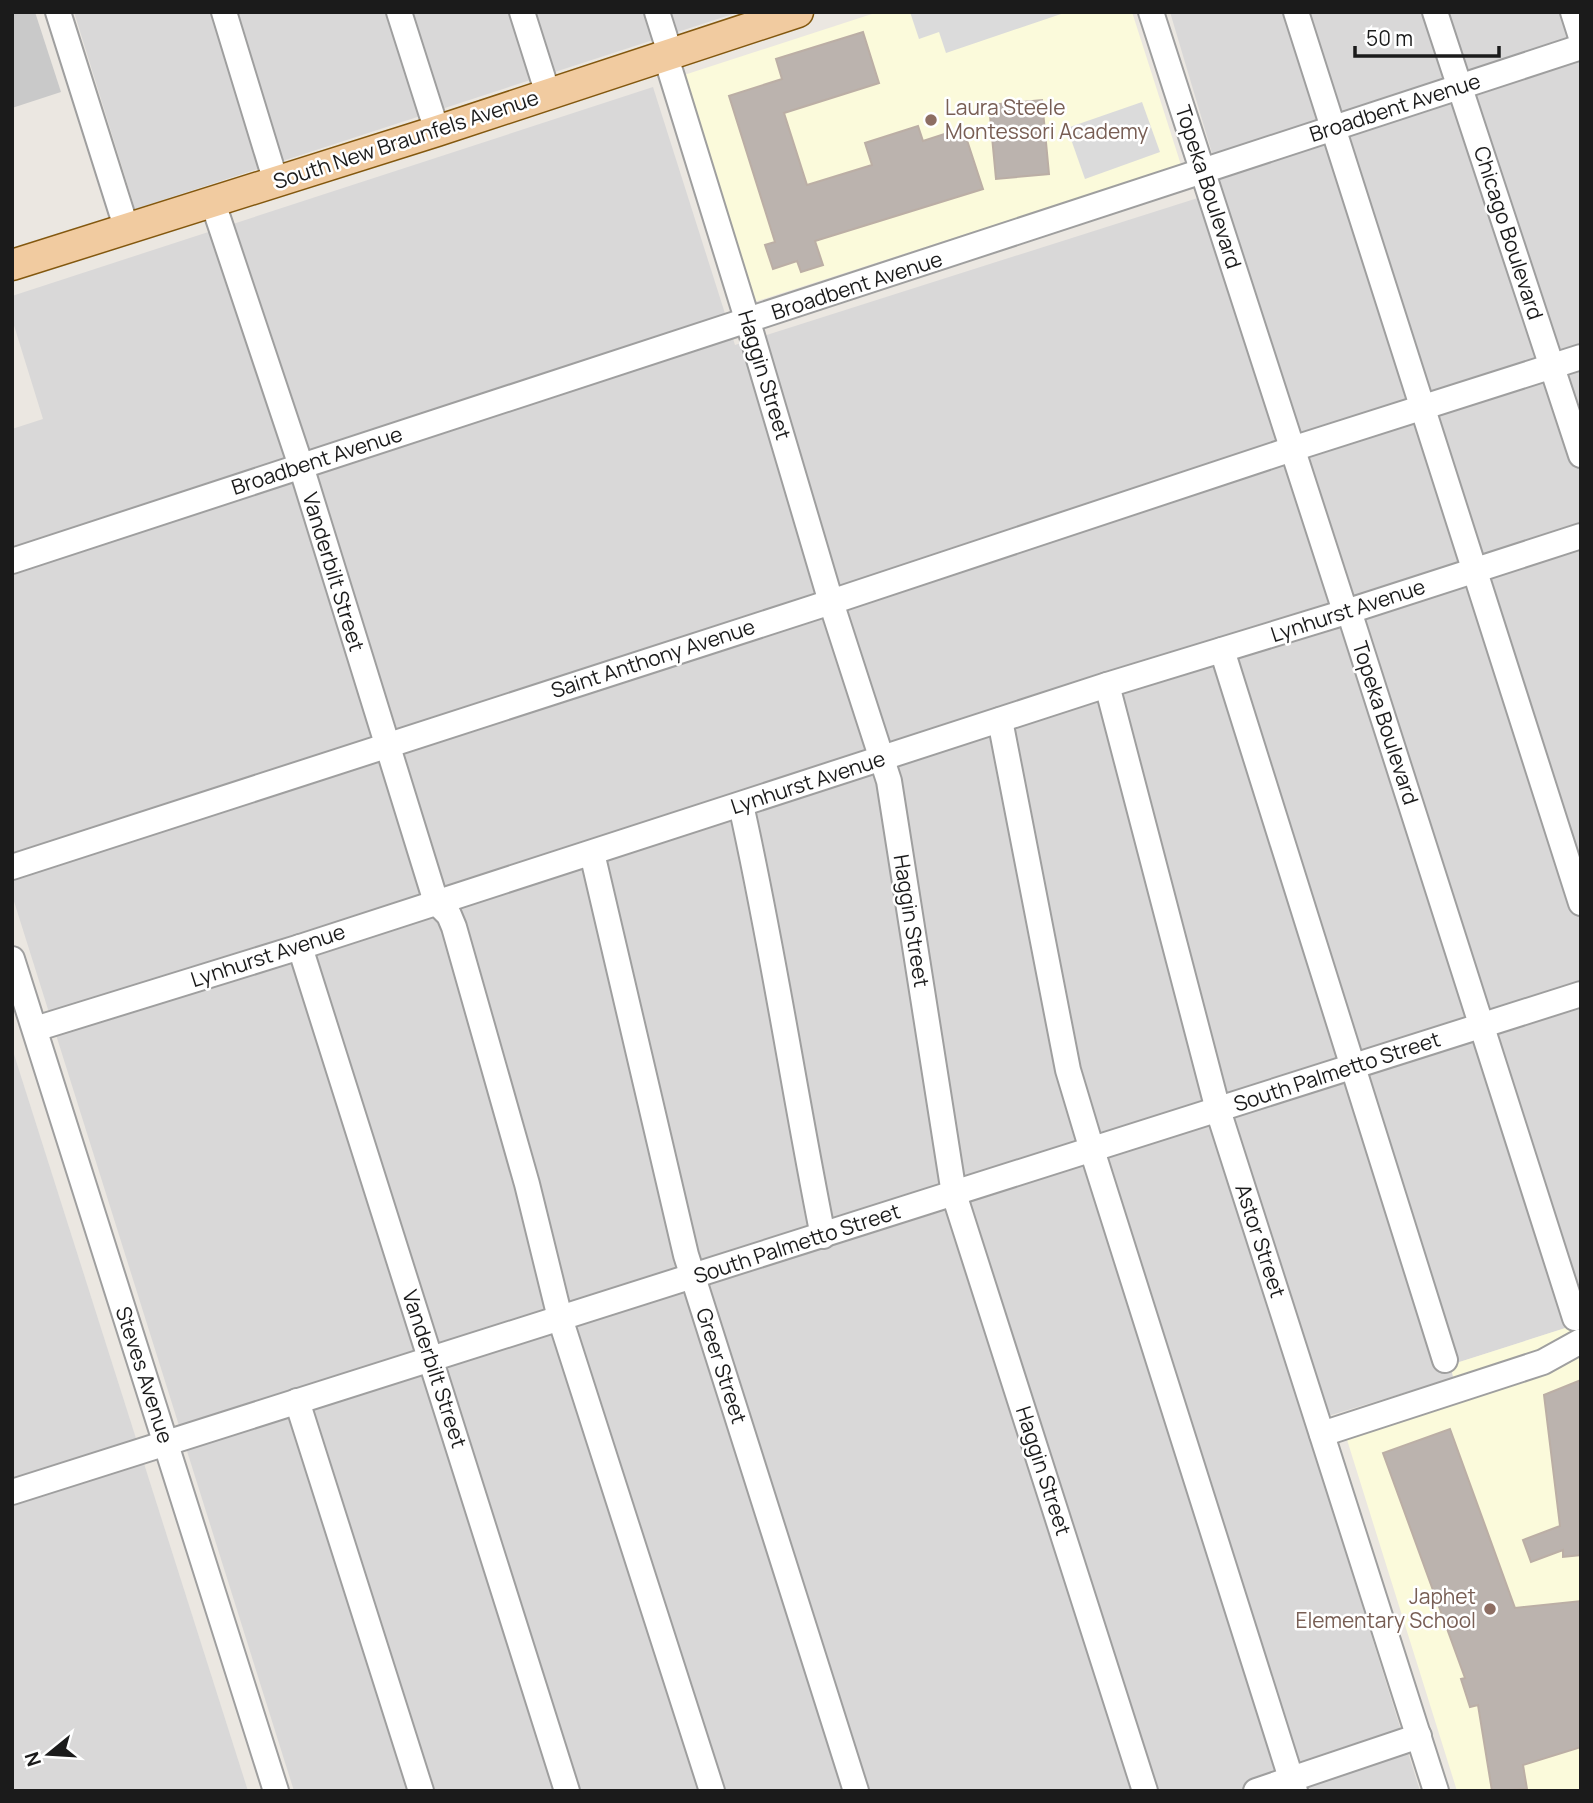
<svg xmlns="http://www.w3.org/2000/svg" width="1593" height="1803" viewBox="0 0 1593 1803" font-family="Manrope,sans-serif">
	<style>
		.residential { fill: #d9d8d8 }
		.education { fill: #fbfadb }
		.religious { fill: #c9c9c9 }
		.parking { fill: #dbdbdb }
		.building { fill: #bbb3ae; stroke: #bbaea5; stroke-width: 2 }
		.lines { fill: none; stroke-linecap: round; stroke-linejoin: round }
		.minor-casing { stroke: #9f9f9f; stroke-width: 28 }
		.major-casing { stroke: #83580f; stroke-width: 33 }
		.minor { stroke: #fff; stroke-width: 24 }
		.major { stroke: #f1cba0; stroke-width: 30 }
		.education-dot { fill: #8d6e63; stroke: #fff; stroke-width: 2.5 }
		.labels { text-anchor: middle; stroke-width: 5; stroke-linejoin: round; paint-order: stroke }
		.education-label { font-size: 21px; fill: #785e54; stroke: #fff; text-anchor: start }
		.street-label { font-size: 21px; fill: #1b1b1b; stroke: #fff }
	</style>
	<rect width="100%" height="100%" fill="#ebe7e1"/>
	<g class="residential">
		<path d="M 74,12 L 739,12 L 135,209 Z"/>
		<path d="M 1170,12 L 1581,12 L 1581,1323 L 1450,1365 L 1453,1378 L 1305,1423 L 1420,1791 L 294,1791 L 12,895 L 12,429 L 43,419 L 12,319 L 12,296 L 653,87 L 735,345 L 1223,190 Z"/>
		<path d="M 12,1048 L 248,1791 L 12,1791 Z"/>
	</g>
	<g class="education">
		<path d="M 878,12 L 1132,12 L 1181,165 L 754,302 L 681,76 Z"/>
		<path d="M 1581,1323 L 1581,1791 L 1457,1791 L 1343,1427 L 1457,1390 L 1450,1365 Z"/>
	</g>
	<path class="religious" d="M 12,12 L 35,12 L 61,92 L 12,108 Z"/>
	<g class="parking">
		<path d="M 910,12 L 1067,12 L 946,53 L 939,32 L 919,39 Z"/>
		<path d="M 1142,102 L 1160,152 L 1085,179 L 1067,128 Z"/>
	</g>
	<g class="building">
		<path d="M 863,32 L 879,83 L 784,113 L 807,185 L 872,165 L 865,143 L 918,126 L 923,141 L 963,128 L 983,189 L 815,241 L 823,265 L 801,272 L 797,261 L 773,269 L 765,245 L 775,242 L 729,96 L 782,79 L 776,59 Z"/>
		<path d="M 1042,100 L 1049,174 L 996,179 L 989,105 Z"/>
		<path d="M 1581,1380 L 1581,1555 L 1563,1557 L 1563,1550 L 1531,1562 L 1523,1540 L 1560,1526 L 1544,1395 Z"/>
		<path d="M 1450,1429 L 1515,1608 L 1581,1601 L 1581,1747 L 1523,1765 L 1527,1789 L 1492,1791 L 1478,1705 L 1470,1707 L 1461,1679 L 1465,1678 L 1383,1453 Z"/>
	</g>
	<g class="lines">
		<g class="minor-casing">
			<g id="minor">
				<path d="M 58,12 L 127,230"/>
				<path d="M 224,12 L 276,182"/>
				<path d="M 399,12 L 437,131"/>
				<path d="M 522,12 L 548,94"/>
				<path d="M 657,12 L 670,53"/>
				<path d="M 1151,12 L 1344,608 L 1349,611 L 1575,1318"/>
				<path d="M 1296,12 L 1581,903"/>
				<path d="M 1435,12 L 1581,455"/>
				<path d="M 1573,12 L 1581,37"/>
				<path d="M 665,54 L 748,322 L 831,602 L 889,781 L 954,1194 L 1145,1791"/>
				<path d="M 213,203 L 301,466 L 436,902 L 449,915 L 454,927 L 527,1184 L 560,1318 L 712,1791"/>
				<path d="M 12,561 L 1581,47"/>
				<path d="M 1222,650 L 1445,1360"/>
				<path d="M 1107,685 L 1218,1110 L 1436,1791"/>
				<path d="M 1000,720 L 1068,1070 L 1092,1150 L 1295,1791"/>
				<path d="M 741,805 C 773,947 794,1092 823,1236"/>
				<path d="M 592,853 L 686,1255 L 856,1791"/>
				<path d="M 12,867 L 831,602 L 1292,449 L 1581,357"/>
				<path d="M 300,947 L 567,1791"/>
				<path d="M 12,959 L 276,1791"/>
				<path d="M 35,1029 L 300,947 L 1107,685 L 1349,611 L 1581,536"/>
				<path d="M 297,1401 L 421,1791"/>
				<path d="M 1322,1434 L 1543,1362 L 1581,1341"/>
				<path d="M 12,1492 L 1581,994"/>
				<path d="M 1256,1791 L 1419,1736"/>
			</g>
		</g>
		<g class="major-casing">
			<path id="major" d="M 12,265 L 437,131 L 798,12"/>
		</g>
		<use href="#minor" class="minor"/>
		<use href="#major" class="major"/>
	</g>
	<g class="education-dot">
		<circle cx="931" cy="120" r="7"/>
		<circle cx="1490" cy="1609" r="7"/>
	</g>
	<g class="labels">
		<g class="education-label">
			<text x="945" y="115">Laura Steele<tspan x="945" dy="24">Montessori Academy</tspan></text>
			<text x="1476" y="1604" text-anchor="end">Japhet<tspan x="1476" dy="24">Elementary School</tspan></text>
		</g>
		<g class="street-label">
			<text transform="translate(1395 108) rotate(-18)" y="7">Broadbent Avenue</text>
			<text transform="translate(406 140) rotate(-18)" y="7">South New Braunfels Avenue</text>
			<text transform="translate(1208 187) rotate(72)" y="7">Topeka Boulevard</text>
			<text transform="translate(1508 233) rotate(72)" y="7">Chicago Boulevard</text>
			<text transform="translate(857 286) rotate(-18)" y="7">Broadbent Avenue</text>
			<text transform="translate(764 375) rotate(73)" y="7">Haggin Street</text>
			<text transform="translate(317 461) rotate(-18)" y="7">Broadbent Avenue</text>
			<text transform="translate(333 572) rotate(73)" y="7">Vanderbilt Street</text>
			<text transform="translate(1348 611) rotate(-18)" y="7">Lynhurst Avenue</text>
			<text transform="translate(653 659) rotate(-18)" y="7">Saint Anthony Avenue</text>
			<text transform="translate(1385 723) rotate(72)" y="7">Topeka Boulevard</text>
			<text transform="translate(808 783) rotate(-18)" y="7">Lynhurst Avenue</text>
			<text transform="translate(911 921) rotate(81)" y="7">Haggin Street</text>
			<text transform="translate(268 956) rotate(-18)" y="7">Lynhurst Avenue</text>
			<text transform="translate(1337 1072) rotate(-18)" y="7">South Palmetto Street</text>
			<text transform="translate(1260 1241) rotate(72)" y="7">Astor Street</text>
			<text transform="translate(797 1244) rotate(-18)" y="7">South Palmetto Street</text>
			<text transform="translate(721 1366) rotate(72)" y="7">Greer Street</text>
			<text transform="translate(434 1369) rotate(72)" y="7">Vanderbilt Street</text>
			<text transform="translate(144 1375) rotate(72)" y="7">Steves Avenue</text>
			<text transform="translate(1043 1471) rotate(72)" y="7">Haggin Street</text>
		</g>
	</g>
	<rect width="1593" height="1803" fill="none" stroke="#1b1b1b" stroke-width="28"/>
	<g transform="translate(49 1754) rotate(252)" stroke="#ffffff" stroke-width="5" paint-order="stroke">
	<path d="M0-5L12 26L0 18L-12 26Z" fill="#1b1b1b"/>
	<text y="-10" font-size="19" font-weight="bold" text-anchor="middle" fill="#1b1b1b">N</text>
	</g>
	<path d="M1355 46v10h144v-10" fill="none" stroke="#1b1b1b" stroke-width="3.5"/>
	<text x="1366" y="46" font-size="21" fill="#1b1b1b" stroke="#ffffff" stroke-width="5" paint-order="stroke">50 m</text>
</svg>
